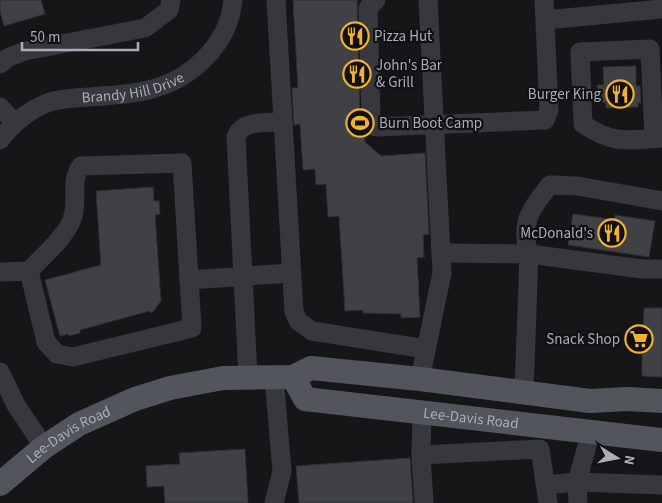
<svg xmlns="http://www.w3.org/2000/svg" width="662" height="503" viewBox="0 0 662 503" font-family="'Source Sans 3',sans-serif">
	<style>
		.building { fill: #404145; stroke: #303034 }
		.lines { fill: none; stroke-linecap: round; stroke-linejoin: round }
		.minor { stroke: #37383d; stroke-width: 19 }
		.major { stroke: #53555c; stroke-width: 24 }
		.labels { text-anchor: middle; stroke-width: 4.5; stroke-linejoin: round; paint-order: stroke }
		.poi-label { font-size: 15px; fill: #a8adb8; stroke: #111113; text-anchor: start }
		.street-label { font-size: 15px; fill: #a8adb8; stroke: #111113 }
	</style>
	<rect width="100%" height="100%" fill="#161618"/>
	<g class="building">
		<path d="M 0,0 L 41,0 L 45,14 L 4,26 L 0,11 Z"/>
		<path d="M 293,0 L 357,0 L 360,118 L 364,129 L 365,142 L 381,156 L 425,153 L 429,234 L 423,235 L 424,257 L 417,258 L 420,317 L 401,318 L 401,314 L 363,313 L 363,310 L 345,311 L 339,216 L 328,217 L 326,184 L 316,185 L 315,169 L 303,170 L 300,124 L 294,125 L 292,88 L 298,88 Z"/>
		<path d="M 636,66 L 636,86 L 640,86 L 641,103 L 638,103 L 638,107 L 606,108 L 606,102 L 598,103 L 597,85 L 604,85 L 603,67 Z"/>
		<path d="M 153,187 L 154,201 L 159,201 L 160,214 L 155,215 L 161,301 L 152,313 L 149,311 L 80,330 L 80,333 L 69,336 L 68,334 L 60,336 L 45,280 L 101,265 L 96,191 Z"/>
		<path d="M 573,214 L 610,219 L 615,218 L 615,215 L 655,221 L 649,257 L 568,245 Z"/>
		<path d="M 644,308 L 662,308 L 662,377 L 642,376 L 642,350 L 634,350 L 634,334 L 643,334 Z"/>
		<path d="M 245,449 L 248,503 L 165,503 L 164,486 L 147,487 L 146,466 L 180,464 L 179,453 Z"/>
		<path d="M 410,458 L 413,503 L 299,503 L 296,466 Z"/>
	</g>
	<g class="lines">
		<g class="minor">
			<path d="M 276,0 L 294,312 L 298,321 L 312,331 L 426,349"/>
			<path d="M 376,0 L 368,8 L 371,118 L 376,127 L 545,120 L 549,110 L 544,0"/>
			<path d="M 545,20 L 662,9"/>
			<path d="M 0,64 L 7,58 L 25,51 L 145,28 L 169,10 L 171,0"/>
			<path d="M 0,107 L 14,122"/>
			<path d="M 654,138 L 650,49 L 580,52 L 583,124 C 614,145 627,140 662,138"/>
			<path id="s1" d="M 0,140 C 13,123 27,111 47,103 C 60,98 76,98 89,97 C 135,94 172,92 205,58 C 221,42 231,22 233,0"/>
			<path d="M 662,201 L 577,186 L 550,185 C 530,209 520,223 529,254 L 642,269 L 662,269"/>
			<path d="M 442,253 L 529,254 L 524,392"/>
			<path d="M 0,272 L 29,271 C 42,257 69,234 73,216 C 78,199 70,180 81,166 L 182,163 L 192,328 L 73,357 L 57,354 L 46,342 L 29,271"/>
			<path d="M 189,280 L 292,273"/>
			<path d="M 0,372 L 16,405 L 44,447"/>
			<path d="M 248,377 L 236,137 C 242,120 266,123 283,122"/>
			<path d="M 420,379 L 442,273 L 428,0"/>
			<path d="M 422,413 L 421,455 L 424,503"/>
			<path d="M 421,455 L 540,449 L 548,503"/>
			<path d="M 546,485 L 577,482 L 591,431"/>
			<path d="M 274,503 L 282,471 L 274,377"/>
			<path d="M 578,503 L 577,482 L 662,485"/>
		</g>
		<g class="major">
			<path id="s2" d="M 293,377 L 305,399 L 662,440"/>
			<path id="s3" d="M 0,484 L 44,447 L 79,424 L 135,399 L 170,388 L 223,378 L 293,377 L 311,368 L 420,379 L 590,401 L 628,399 L 662,401"/>
		</g>
	</g>
	<defs>
		<g id="restaurant-ring" transform="scale(1.4375)"><circle r="9.5" fill="#111113" stroke="#f2b134" stroke-width="1.5"/><path d="M-5-6h1v4h1v-4h1v4h1v-4h1v5L-1.5 .5V6h-2V.5L-5-1ZM5-6V6H3V1.5H1.5Q1.5-4 5-6Z" fill="#f2b134"/></g>
		<g id="stadium-ring" transform="scale(1.4375)"><circle r="9.5" fill="#111113" stroke="#f2b134" stroke-width="1.5"/><path d="M0-5a6.5 5 0 1 0 0 10a6.5 5 0 1 0 0-10ZM-3.5-1.8h7v3.6h-7Z" fill="#f2b134"/></g>
		<g id="supermarket-ring" transform="scale(1.4375)"><circle r="9.5" fill="#111113" stroke="#f2b134" stroke-width="1.5"/><path d="M-6-5.5h2.5l.6 2H6L4.5 2H-2.5L-4.4-4H-6ZM-1.5 3.2a1.3 1.3 0 1 0 .1 0ZM3 3.2a1.3 1.3 0 1 0 .1 0Z" fill="#f2b134"/></g>
	</defs>
	<g fill-rule="evenodd">
		<use href="#restaurant-ring" x="355" y="36"/>
		<use href="#restaurant-ring" x="357" y="74"/>
		<use href="#restaurant-ring" x="620" y="94"/>
		<use href="#stadium-ring" x="360" y="123"/>
		<use href="#restaurant-ring" x="612" y="233"/>
		<use href="#supermarket-ring" x="639" y="339"/>
	</g>
	<g class="labels">
		<g class="poi-label">
			<text x="374" y="41">Pizza Hut</text>
			<text x="376" y="70">John's Bar<tspan x="376" dy="17">&amp; Grill</tspan></text>
			<text x="601" y="99" text-anchor="end">Burger King</text>
			<text x="379" y="128">Burn Boot Camp</text>
			<text x="593" y="238" text-anchor="end">McDonald's</text>
			<text x="620" y="344" text-anchor="end">Snack Shop</text>
		</g>
		<g class="street-label">
			<text dy="5" stroke="none"><textPath href="#s1" startOffset="148">Brandy Hill Drive</textPath></text>
			<text dy="5" stroke="none"><textPath href="#s2" startOffset="192">Lee-Davis Road</textPath></text>
			<text dy="5" stroke="none"><textPath href="#s3" startOffset="85">Lee-Davis Road</textPath></text>
		</g>
	</g>
	<g transform="translate(617 458) rotate(100)" stroke="#111113" stroke-width="4" paint-order="stroke">
	<path d="M0-4L9 19L0 12L-9 19Z" fill="#a8adb8"/>
	<text y="-8" font-size="14" font-weight="bold" text-anchor="middle" fill="#a8adb8">N</text>
	</g>
	<path d="M22 42v8h116v-8" fill="none" stroke="#a8adb8" stroke-width="2.5"/>
	<text x="30" y="42" font-size="15" fill="#a8adb8" stroke="#111113" stroke-width="4" paint-order="stroke">50 m</text>
</svg>
